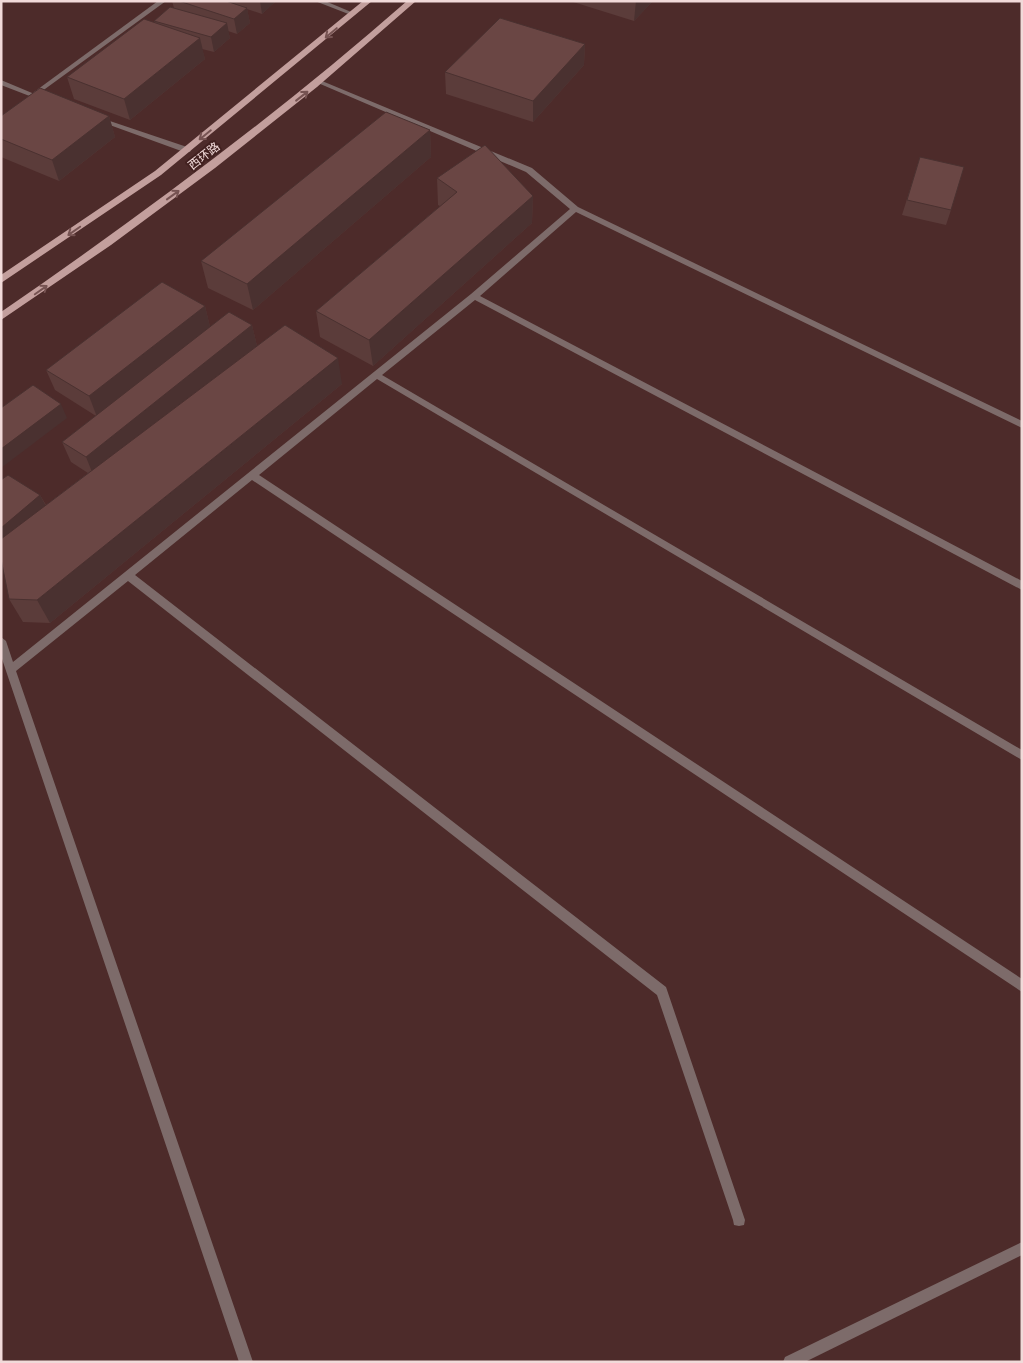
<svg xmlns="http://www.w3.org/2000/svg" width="1023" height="1363" viewBox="0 0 1023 1363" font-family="'Times New Roman','Noto Sans SC',serif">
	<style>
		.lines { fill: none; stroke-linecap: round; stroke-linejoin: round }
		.service { fill: #7d6b6a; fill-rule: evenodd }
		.minor { fill: #7d6b6a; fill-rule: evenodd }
		.primary { fill: #c39f9d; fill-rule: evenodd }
		.wall { fill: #5b3c3a }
		.shaded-wall { fill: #4a3130 }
		.building { fill: #6a4644; stroke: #4a3130 }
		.oneway { stroke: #765352 }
		.labels { text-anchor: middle; stroke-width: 4; stroke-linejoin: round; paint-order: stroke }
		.far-street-label { font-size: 12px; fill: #f1dad9; stroke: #422120 }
	</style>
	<rect width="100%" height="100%" fill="#4d2b2a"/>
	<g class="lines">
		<g class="service">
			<path d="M 1,80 L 44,98 L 45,99 L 40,100 L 1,85 Z"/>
			<path d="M 98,117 L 190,148 L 191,150 L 190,152 L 184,152 L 96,120 L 94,119 Z"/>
		</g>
		<g class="minor">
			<path d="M 158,1 L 166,1 L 34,97 L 30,97 L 30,95 Z"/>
			<path d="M 315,1 L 325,1 L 356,14 L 351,15 Z"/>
			<path d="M 318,81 L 322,81 L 532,168 L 578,207 L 1022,421 L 1022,428 L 576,212 L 480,296 L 1022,581 L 1022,590 L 475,300 L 382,375 L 1022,750 L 1022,760 L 377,379 L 259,475 L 1022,979 L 1022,992 L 252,480 L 135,575 L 666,987 L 745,1220 L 744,1225 L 739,1226 L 734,1225 L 733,1220 L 657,995 L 128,581 L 16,671 L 253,1362 L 239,1362 L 1,656 L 1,637 L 6,641 L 13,662 L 471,294 L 570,209 L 526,172 L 318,83 Z"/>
			<path d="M 1022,1242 L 1022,1255 L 805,1362 L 783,1362 L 785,1357 Z"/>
		</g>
		<g class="primary">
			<path d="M 363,1 L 372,1 L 161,175 L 1,283 L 1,275 L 155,171 Z"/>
			<path d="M 407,1 L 416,1 L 317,87 L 215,168 L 111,245 L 1,320 L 1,312 C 142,215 278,114 407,1 Z"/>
		</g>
	</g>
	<g class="wall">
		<path d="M 172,1 L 276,1 L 262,14 L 247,9 L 250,23 L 237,34 L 228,31 L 230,38 L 214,52 L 202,49 L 205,59 L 130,120 L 74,99 L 67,77 L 154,22 L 154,21 L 174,8 Z"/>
		<path d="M 570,1 L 653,1 L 634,21 Z"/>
		<path d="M 585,44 L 584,65 L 533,122 L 446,94 L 445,72 Z"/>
		<path d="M 1,116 L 109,116 L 115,137 L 59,181 L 1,157 Z"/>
		<path d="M 430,130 L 431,157 L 253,310 L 208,288 L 201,261 Z"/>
		<path d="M 920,157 L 951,210 L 946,225 L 902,215 Z"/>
		<path d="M 437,178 L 533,196 L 532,223 L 373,366 L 320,337 L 316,311 L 440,206 L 438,205 Z"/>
		<path d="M 205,306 L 210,327 L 252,325 L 257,346 L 342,384 L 50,623 L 23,622 L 9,599 L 40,495 L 46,505 L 88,473 L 71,462 L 62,442 L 96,416 L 55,390 L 46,370 Z"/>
	</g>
	<g class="shaded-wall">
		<path d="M 260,1 L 276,1 L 262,14 Z"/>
		<path d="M 636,1 L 653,1 L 634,21 Z"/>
		<path d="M 247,8 L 250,23 L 237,34 L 234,19 Z"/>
		<path d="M 227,23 L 230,38 L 214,52 L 211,37 Z"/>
		<path d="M 200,38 L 205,59 L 130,120 L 124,99 Z"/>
		<path d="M 585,44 L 584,65 L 533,122 L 533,101 Z"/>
		<path d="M 109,116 L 115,137 L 59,181 L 52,160 Z"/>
		<path d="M 430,130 L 431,157 L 253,310 L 247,284 Z"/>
		<path d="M 533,196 L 532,223 L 373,366 L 369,340 Z"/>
		<path d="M 205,306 L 210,327 L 97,417 L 89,396 Z"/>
		<path d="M 252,325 L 257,346 L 94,477 L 86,457 Z"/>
		<path d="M 338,358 L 342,384 L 50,623 L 37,600 Z"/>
		<path d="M 61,404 L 67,418 L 1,468 L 1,449 Z"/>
		<path d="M 40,495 L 47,508 L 1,541 L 1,528 Z"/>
	</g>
	<g class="building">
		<path d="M 179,1 L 226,1 L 247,8 L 234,19 Z"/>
		<path d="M 170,7 L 227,23 L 211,37 L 154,21 Z"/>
		<path d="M 500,18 L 585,44 L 533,101 L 445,72 Z"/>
		<path d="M 144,19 L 200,38 L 124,99 L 67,77 Z"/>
		<path d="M 40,88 L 109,116 L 52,160 L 1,139 L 1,116 Z"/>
		<path d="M 386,112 L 430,130 L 247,284 L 201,261 Z"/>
		<path d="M 485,145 L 533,196 L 369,340 L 316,311 L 457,192 L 437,178 Z"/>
		<path d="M 920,157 L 964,167 L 951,210 L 907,200 Z"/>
		<path d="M 162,282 L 205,306 L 89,396 L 46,370 Z"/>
		<path d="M 229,312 L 252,325 L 86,457 L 62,442 Z"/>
		<path d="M 285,325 L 338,358 L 37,600 L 9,599 L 1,559 L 1,539 Z"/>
		<path d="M 33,385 L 61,404 L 1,449 L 1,408 Z"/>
		<path d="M 8,475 L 40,495 L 1,528 L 1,480 Z"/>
	</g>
	<defs><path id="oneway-shaft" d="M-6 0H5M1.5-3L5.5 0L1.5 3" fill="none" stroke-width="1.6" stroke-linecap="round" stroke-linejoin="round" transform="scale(1.25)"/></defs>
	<g class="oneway">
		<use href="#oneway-shaft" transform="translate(331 33) rotate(140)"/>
		<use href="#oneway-shaft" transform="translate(302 96) rotate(-38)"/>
		<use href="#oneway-shaft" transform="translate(205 135) rotate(141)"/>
		<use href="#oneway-shaft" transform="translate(173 195) rotate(-36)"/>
		<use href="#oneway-shaft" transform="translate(74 231) rotate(145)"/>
		<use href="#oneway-shaft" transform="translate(41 290) rotate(-35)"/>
	</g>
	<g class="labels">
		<g class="far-street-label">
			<text transform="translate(204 156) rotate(-38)" y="4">西环路</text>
		</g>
	</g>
	<rect width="1023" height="1363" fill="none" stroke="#f1dad9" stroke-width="5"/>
</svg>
